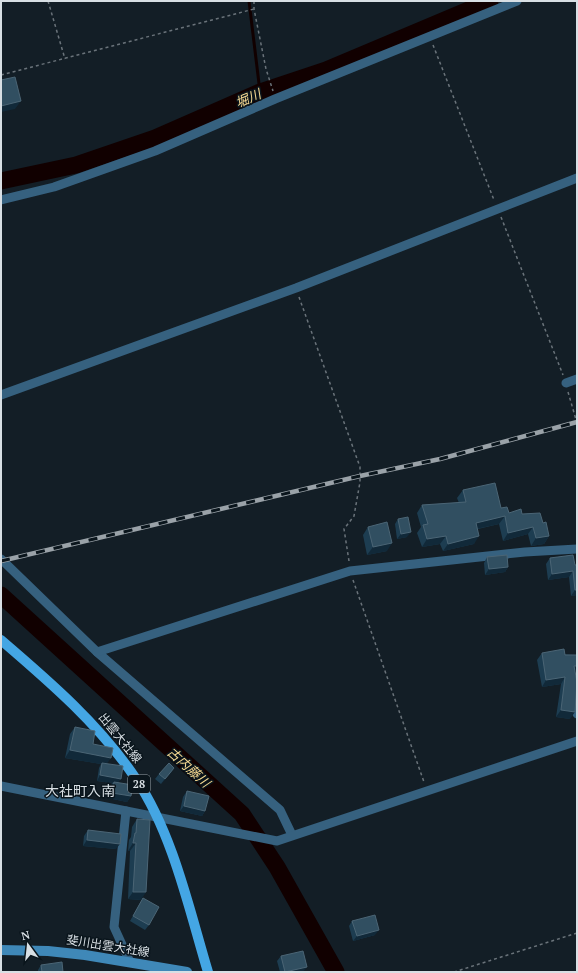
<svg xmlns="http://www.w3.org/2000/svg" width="578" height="973" viewBox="0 0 578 973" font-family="'PT Serif','Noto Sans JP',serif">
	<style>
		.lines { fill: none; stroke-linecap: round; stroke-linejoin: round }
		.stream { stroke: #100; stroke-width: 3 }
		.river { stroke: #100; stroke-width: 17 }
		.path { stroke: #6a737a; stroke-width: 1.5; stroke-dasharray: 3 3; stroke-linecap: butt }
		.minor { stroke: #36617f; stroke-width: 9 }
		.secondary { stroke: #3f88b8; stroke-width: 10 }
		.primary { stroke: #44a6e4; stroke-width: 10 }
		.rail-casing { stroke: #9aa2a8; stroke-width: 4.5 }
		.rail { stroke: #0a151c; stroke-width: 3; stroke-dasharray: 9; stroke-linecap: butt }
		.wall { fill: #1d3d51 }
		.shaded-wall { fill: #112939 }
		.building { fill: #314f61; stroke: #4b6575 }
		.labels { text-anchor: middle; stroke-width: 3; stroke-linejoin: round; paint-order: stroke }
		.shield { fill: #0a151c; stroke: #9aa2a8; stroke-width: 1 }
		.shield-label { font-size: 11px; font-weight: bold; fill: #d8dfe4 }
		.street-label { font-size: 12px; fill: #d8dfe4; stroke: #0a151c }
		.water-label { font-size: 13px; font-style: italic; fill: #fbdc93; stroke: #0a151c }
		.quarter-label { font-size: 14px; fill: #d8dfe4; stroke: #0a151c }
	</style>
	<rect width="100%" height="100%" fill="#131e26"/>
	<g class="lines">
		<path class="stream" d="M 249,1 L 260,92"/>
		<g class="river">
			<path d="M 1,181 L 76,165 L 155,138 L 260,92 L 326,70 L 490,1"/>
			<path d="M 1,595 L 242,814 L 277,867 L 336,972"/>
		</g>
		<g class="path">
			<path d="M 48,1 L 65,59"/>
			<path d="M 254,1 L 254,9 L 266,69 L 273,91"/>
			<path d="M 433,45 L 494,200"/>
			<path d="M 1,75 L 254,9"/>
			<path d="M 501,217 L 563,375"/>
			<path d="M 299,297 L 360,467 L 360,482 L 354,516 L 344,529 L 349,561"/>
			<path d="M 568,392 L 577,423"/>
			<path d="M 353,580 L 424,782"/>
			<path d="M 454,972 L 577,933"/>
		</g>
		<g class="minor">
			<path d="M 1,200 L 54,187 L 155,151 L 275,99 L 517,1"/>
			<path d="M 566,383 L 577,379"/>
			<path d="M 1,395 L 296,288 L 577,178"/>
			<path d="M 1,559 L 97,652 L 280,810 L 292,835"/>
			<path d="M 97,652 L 350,571 L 525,552 L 577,549"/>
			<path d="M 577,693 L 576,710 L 577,714"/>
			<path d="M 1,786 L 277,841 L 577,741"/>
			<path d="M 126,811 L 114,927 L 130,962"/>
		</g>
		<path class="secondary" d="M 1,950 L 48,951 L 85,955 L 187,972"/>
		<path class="primary" d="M 1,640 C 50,682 100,725 136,779 C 173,834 189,909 208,972"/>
		<g class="rail-casing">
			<path id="rail" d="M 1,561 L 360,476 L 440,459 L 577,422"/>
		</g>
		<use href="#rail" class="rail"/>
	</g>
	<g class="wall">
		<path d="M 463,490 L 501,508 L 509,513 L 522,514 L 543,523 L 549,536 L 544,544 L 531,546 L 528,534 L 503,541 L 499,524 L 478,529 L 474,544 L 443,551 L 440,544 L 422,547 L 417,533 L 421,527 L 417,513 L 422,505 L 459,503 L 457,498 Z"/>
		<path d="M 398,519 L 407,537 L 397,539 L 395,524 Z"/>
		<path d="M 368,527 L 387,551 L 367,555 L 363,535 Z"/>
		<path d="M 573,555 L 577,595 L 571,596 L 569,577 L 548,580 L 546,564 L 550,558 Z"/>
		<path d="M 487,557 L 508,567 L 505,572 L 485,575 L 484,563 Z"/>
		<path d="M 542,653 L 577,655 L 577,669 L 575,671 L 570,719 L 556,717 L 561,684 L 542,687 L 537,660 Z"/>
		<path d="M 75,727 L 93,744 L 118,783 L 131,796 L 127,802 L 108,798 L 110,787 L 112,783 L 97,781 L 99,768 L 101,764 L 65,758 L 70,734 Z"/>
		<path d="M 174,768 L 161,784 L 155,779 L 159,774 Z"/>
		<path d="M 187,791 L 205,811 L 202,816 L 180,811 L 183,797 Z"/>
		<path d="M 137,819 L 141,900 L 128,899 L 130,851 L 128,851 L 129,840 L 131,837 L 132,827 Z"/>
		<path d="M 88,830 L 116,849 L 83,846 L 84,836 Z"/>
		<path d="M 143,898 L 149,925 L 145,930 L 130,921 L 140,903 Z"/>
		<path d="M 352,921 L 375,935 L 353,941 L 349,926 Z"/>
		<path d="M 281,956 L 303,972 L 280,972 L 277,961 Z"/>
		<path d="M 41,965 L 63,972 L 38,972 L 38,970 Z"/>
	</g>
	<g class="shaded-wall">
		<path d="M 21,101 L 15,109 L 1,112 L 1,106 Z"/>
		<path d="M 505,516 L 499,524 L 471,530 L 476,523 Z"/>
		<path d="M 533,527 L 528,534 L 503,541 L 508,533 Z"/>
		<path d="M 411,532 L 407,537 L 397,539 L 401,534 Z"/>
		<path d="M 446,536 L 440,544 L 422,547 L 427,539 Z"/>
		<path d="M 479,536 L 474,544 L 443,551 L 448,544 Z"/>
		<path d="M 549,536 L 544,544 L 531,546 L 536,538 Z"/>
		<path d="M 392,543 L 387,551 L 367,555 L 373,547 Z"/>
		<path d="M 508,567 L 505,572 L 485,575 L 489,569 Z"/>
		<path d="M 573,571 L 569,577 L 548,580 L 552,574 Z"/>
		<path d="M 575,590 L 577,590 L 577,595 L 571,596 Z"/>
		<path d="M 574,666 L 577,666 L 577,669 L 574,673 Z"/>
		<path d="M 565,677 L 561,684 L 542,687 L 546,680 Z"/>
		<path d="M 561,710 L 575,712 L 570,719 L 556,717 Z"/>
		<path d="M 70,750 L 111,758 L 106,765 L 102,763 L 101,764 L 65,758 Z"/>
		<path d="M 174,768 L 171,773 L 161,784 L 165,779 Z"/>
		<path d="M 100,775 L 121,779 L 117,784 L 114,782 L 112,783 L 97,781 Z"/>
		<path d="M 112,793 L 131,796 L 127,802 L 108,798 Z"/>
		<path d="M 184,806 L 205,811 L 202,816 L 180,811 Z"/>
		<path d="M 87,840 L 120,844 L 116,849 L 83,846 Z"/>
		<path d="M 133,843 L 136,843 L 130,851 L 128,851 Z"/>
		<path d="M 133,892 L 146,892 L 141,900 L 128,899 Z"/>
		<path d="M 379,930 L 375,935 L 353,941 L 357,936 Z"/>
		<path d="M 307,967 L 303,972 L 285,972 Z"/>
	</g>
	<g class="building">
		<path d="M 15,77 L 21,101 L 1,106 L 1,80 Z"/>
		<path d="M 495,483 L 501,508 L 507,507 L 509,513 L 521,509 L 522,514 L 540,513 L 543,523 L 546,522 L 549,536 L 536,538 L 533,527 L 508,533 L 505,516 L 476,523 L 479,536 L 448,544 L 446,536 L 427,539 L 423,525 L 428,524 L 422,505 L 466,502 L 463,490 Z"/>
		<path d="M 408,517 L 411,532 L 401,534 L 398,519 Z"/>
		<path d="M 387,522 L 392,543 L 373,547 L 368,527 Z"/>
		<path d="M 507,555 L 508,567 L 489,569 L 487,557 Z"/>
		<path d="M 573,555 L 575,565 L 577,565 L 577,590 L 575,590 L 573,571 L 552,574 L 550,558 Z"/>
		<path d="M 564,649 L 565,655 L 577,655 L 577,666 L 574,666 L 577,682 L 575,712 L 561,710 L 565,677 L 546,680 L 542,653 Z"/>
		<path d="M 75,727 L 95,731 L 93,744 L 113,748 L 111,758 L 70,750 Z"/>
		<path d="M 102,763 L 123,766 L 121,779 L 100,775 Z"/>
		<path d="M 169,763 L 174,768 L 165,779 L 159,774 Z"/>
		<path d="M 114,782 L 133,785 L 131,796 L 112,793 Z"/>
		<path d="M 187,791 L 209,796 L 205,811 L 184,806 Z"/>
		<path d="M 137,819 L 150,820 L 146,892 L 133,892 L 136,843 L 133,843 L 135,833 L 136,833 Z"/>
		<path d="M 88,830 L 121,834 L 120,844 L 87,840 Z"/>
		<path d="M 143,898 L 159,907 L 149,925 L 133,916 Z"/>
		<path d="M 375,915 L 379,930 L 357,936 L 352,921 Z"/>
		<path d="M 303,951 L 307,967 L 285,972 L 281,956 Z"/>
		<path d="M 62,962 L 63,972 L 42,972 L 41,965 Z"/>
	</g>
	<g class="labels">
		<rect class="shield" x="128" y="775" width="22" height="18" rx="3"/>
		<g class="shield-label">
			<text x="139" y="788">28</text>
		</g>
		<g class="street-label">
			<text transform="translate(120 738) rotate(51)" y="4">出雲大社線</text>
			<text transform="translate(108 946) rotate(9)" y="4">斐川出雲大社線</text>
		</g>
		<g class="water-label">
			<text transform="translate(248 98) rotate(-23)" y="5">堀川</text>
			<text transform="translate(189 767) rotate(42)" y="5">古内藤川</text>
		</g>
		<g class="quarter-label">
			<text x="80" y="796">大社町入南</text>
		</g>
	</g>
	<rect width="578" height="973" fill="none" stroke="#d8dfe4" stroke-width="4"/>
	<g transform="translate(28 945) rotate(345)" stroke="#0a151c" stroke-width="3" paint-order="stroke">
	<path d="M0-3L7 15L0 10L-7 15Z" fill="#d8dfe4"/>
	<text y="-6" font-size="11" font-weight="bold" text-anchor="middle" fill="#d8dfe4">N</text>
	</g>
</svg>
